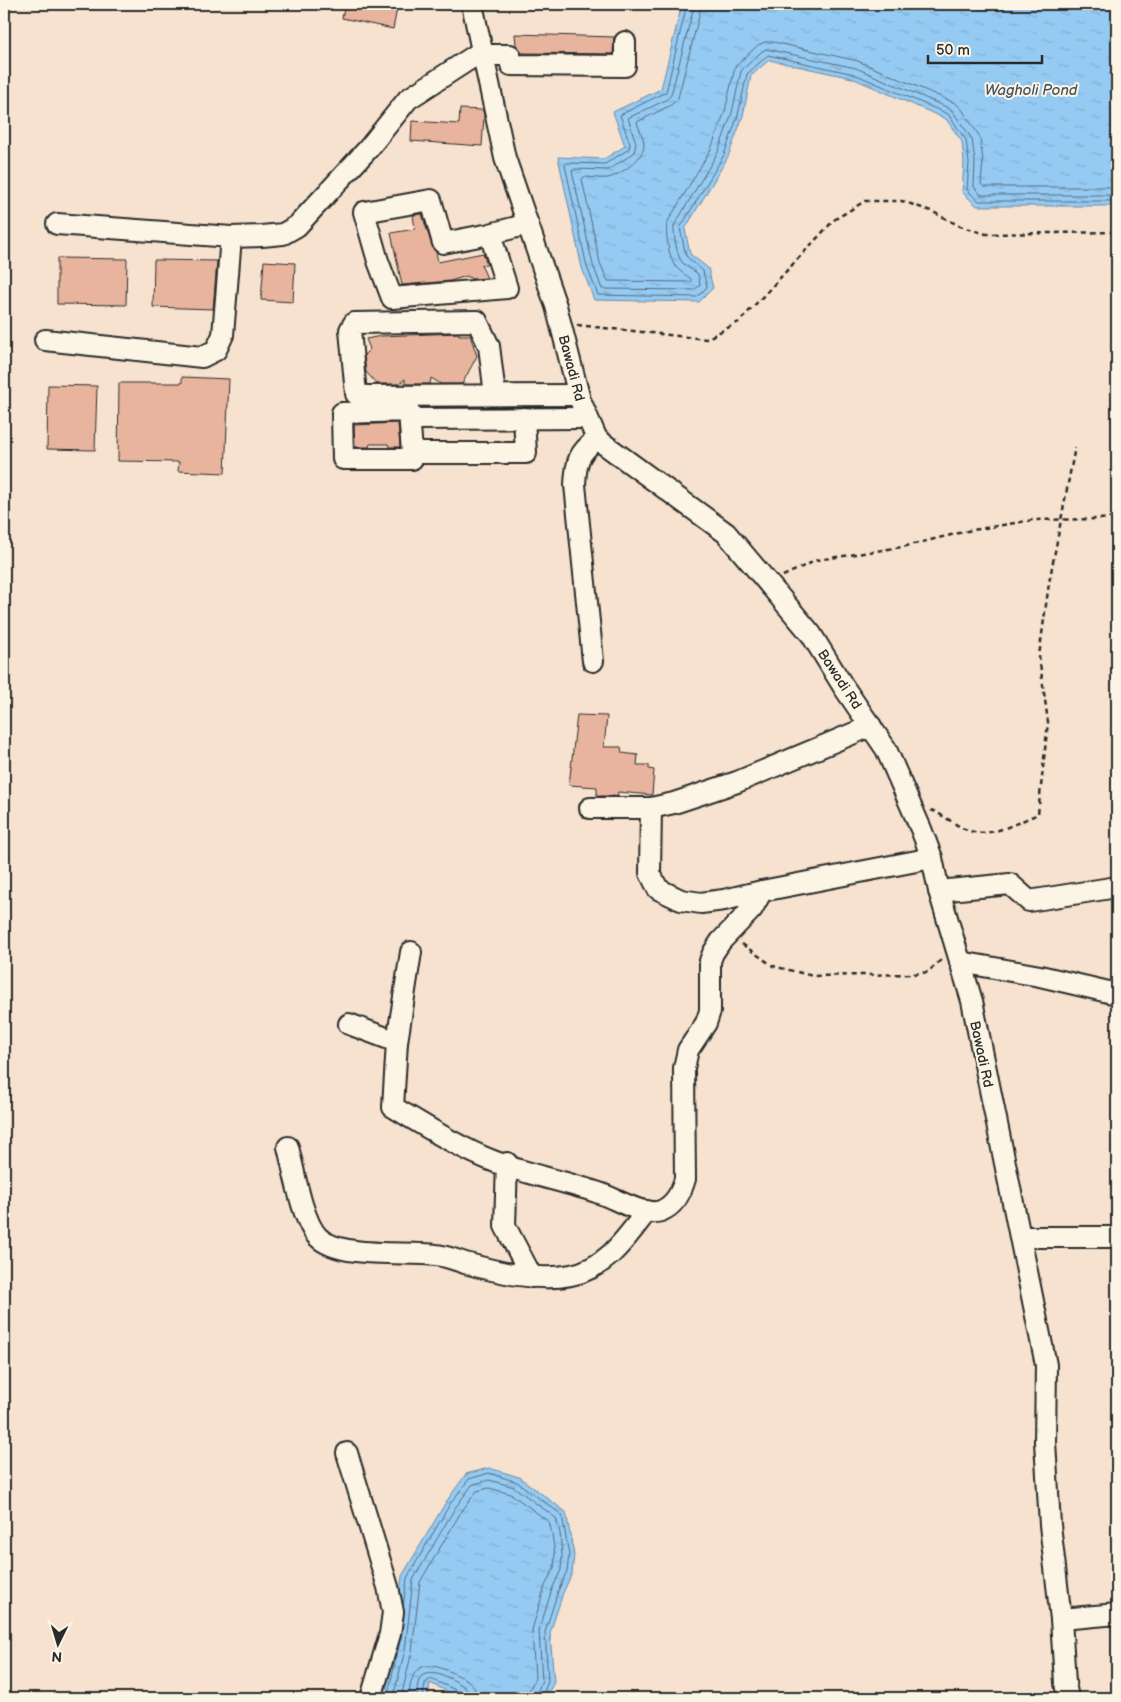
<svg xmlns="http://www.w3.org/2000/svg" width="1121" height="1702" viewBox="0 0 1121 1702" font-family="'Balsamiq Sans',sans-serif">
	<style>
		.water { fill: url(#water-ripples); stroke: #6b8aa3 }
		.lines { fill: none; stroke-linecap: round; stroke-linejoin: round }
		.shore { stroke: #556b7b; stroke-width: 1 }
		.building { fill: #e9b49d; stroke: #2b2b2b }
		.minor-casing { stroke: #2b2b2b; stroke-width: 24 }
		.path { stroke: #2b2b2b; stroke-width: 2.5; stroke-dasharray: 5 4; stroke-linecap: butt }
		.minor { stroke: #fcf5e5; stroke-width: 20 }
		.labels { text-anchor: middle; stroke-width: 4; stroke-linejoin: round; paint-order: stroke }
		.street-label { font-size: 14px; fill: #2b2b2b; stroke: #fcf5e5 }
		.water-label { font-size: 15px; font-style: italic; fill: #46535d; stroke: #fcf5e5 }
	</style>
	<defs>
		<pattern id="water-ripples" width="26" height="14" patternUnits="userSpaceOnUse" patternTransform="scale(1.25)"><rect width="26" height="14" fill="#95caf3"/><path d="M2 4q2-2 4 0t4 0M15 11q2-2 4 0t4 0" fill="none" stroke="#81aed0"/></pattern>
	</defs>
	<rect width="100%" height="100%" fill="#f6e2cf"/>
	<filter id="ink" filterUnits="userSpaceOnUse"><feTurbulence type="fractalNoise" baseFrequency=".02" numOctaves="2"/><feDisplacementMap in="SourceGraphic" scale="10" xChannelSelector="R" yChannelSelector="G"/><feConvolveMatrix kernelMatrix="1 2 1 2 8 2 1 2 1" color-interpolation-filters="sRGB"/></filter>
	<g filter="url(#ink)">
		<g class="water">
			<path d="M 682,4 L 1117,4 L 1117,206 L 977,206 L 962,192 L 964,162 L 962,142 L 946,119 L 852,78 L 769,60 L 751,76 L 743,116 L 728,157 L 685,229 L 690,254 L 708,268 L 713,288 L 699,302 L 594,300 L 582,268 L 558,157 L 604,159 L 625,146 L 613,112 L 661,89 Z"/>
			<path d="M 489,1468 L 519,1477 L 566,1512 L 574,1555 L 572,1573 L 563,1593 L 550,1633 L 554,1682 L 546,1698 L 461,1698 L 430,1683 L 428,1698 L 382,1698 L 394,1648 L 402,1576 L 446,1502 L 466,1474 Z"/>
		</g>
		<g class="lines">
			<g class="shore">
				<path d="M 687,4 L 666,92 L 620,115 L 630,144 L 629,149 L 605,164 L 567,163 L 565,165 L 587,267 L 598,295 L 697,297 L 707,287 L 703,271 L 686,256 L 680,228 L 724,155 L 738,115 L 747,74 L 768,55 L 854,74 L 948,114 L 966,140 L 969,163 L 967,190 L 979,201 L 1117,201"/>
				<path d="M 693,4 L 693,10 L 671,95 L 666,100 L 628,118 L 636,143 L 634,153 L 608,170 L 575,169 L 572,171 L 593,265 L 602,289 L 694,290 L 700,285 L 698,274 C 693,270 686,267 682,262 C 677,256 673,233 674,226 L 718,152 L 732,113 L 741,71 L 761,52 L 766,49 L 856,68 L 951,109 L 972,139 L 975,162 L 974,187 L 981,195 L 1117,195"/>
				<path d="M 701,4 L 700,12 L 678,98 L 671,105 L 637,122 C 639,130 644,137 644,145 C 644,159 620,175 608,178 C 600,179 592,177 584,177 L 582,179 L 600,263 L 608,281 L 691,282 L 691,279 C 686,275 679,271 675,266 C 669,258 665,233 667,223 L 711,149 L 725,111 L 735,67 L 758,45 L 765,42 L 773,42 L 858,61 L 955,103 L 961,108 L 980,137 L 983,161 L 981,184 L 984,187 L 1117,187"/>
				<path d="M 403,1607 L 407,1578 L 450,1504 L 469,1479 L 489,1473 L 517,1482 L 562,1515 L 569,1555 L 567,1571 L 558,1591 L 545,1632 L 548,1681 L 542,1698"/>
				<path d="M 387,1698 L 400,1641"/>
				<path d="M 393,1698 L 405,1650 L 413,1580 L 455,1508 L 472,1485 L 489,1480 L 514,1487 L 537,1504 L 556,1518 L 560,1533 L 562,1555 L 561,1570 L 552,1589 L 539,1631 L 542,1680 L 535,1698"/>
				<path d="M 401,1698 L 412,1651 L 420,1582 L 461,1512 L 477,1491 L 489,1488 L 511,1494 L 533,1510 L 549,1522 L 552,1534 L 555,1555 L 554,1568 L 545,1586 L 532,1630 L 535,1678 L 529,1691 L 528,1698"/>
				<path d="M 409,1698 C 410,1666 423,1659 451,1672 C 458,1676 467,1678 472,1684 C 475,1688 476,1693 477,1698"/>
				<path d="M 417,1698 C 417,1692 417,1683 420,1678 C 428,1666 456,1680 464,1687 C 468,1690 469,1694 469,1698"/>
				<path d="M 423,1698 L 425,1683 L 431,1679 L 460,1692 L 463,1698"/>
			</g>
		</g>
		<g class="building">
			<path d="M 345,4 L 398,4 L 393,29 L 342,18 Z"/>
			<path d="M 515,34 L 614,37 L 613,54 L 522,53 L 516,45 Z"/>
			<path d="M 460,109 L 483,110 L 484,116 L 482,146 L 411,141 L 412,121 L 459,124 Z"/>
			<path d="M 422,214 L 432,246 L 436,252 L 438,262 L 483,253 L 487,265 L 481,265 L 487,278 L 472,279 L 467,276 L 450,281 L 402,285 L 391,233 L 415,229 L 413,215 Z"/>
			<path d="M 57,258 L 127,259 L 126,305 L 57,304 Z"/>
			<path d="M 154,260 L 217,261 L 213,309 L 153,307 Z"/>
			<path d="M 264,261 L 295,263 L 293,302 L 261,300 Z"/>
			<path d="M 459,333 L 459,335 L 470,335 L 477,356 L 462,384 L 441,384 L 431,378 L 430,384 L 405,384 L 405,379 L 399,384 L 377,384 L 366,372 L 364,355 L 370,349 L 366,339 L 381,336 Z"/>
			<path d="M 182,377 L 229,379 L 225,473 L 178,471 L 179,462 L 118,461 L 119,383 L 182,383 Z"/>
			<path d="M 48,385 L 97,386 L 95,450 L 47,449 Z"/>
			<path d="M 398,423 L 400,447 L 389,447 L 388,444 L 370,444 L 369,447 L 355,447 L 354,425 Z"/>
			<path d="M 577,715 L 607,716 L 604,747 L 621,747 L 622,753 L 638,755 L 637,765 L 649,765 L 649,769 L 654,770 L 652,795 L 618,792 L 617,796 L 597,796 L 597,787 L 569,785 Z"/>
		</g>
		<g class="lines">
			<g class="minor-casing">
				<g id="minor">
					<path d="M 472,4 L 505,158 L 556,306 L 580,400 L 597,439 L 726,533 L 811,634 L 843,686 L 886,749 L 921,829 L 932,858 L 939,891 L 972,1001 L 1046,1365 L 1045,1442 L 1050,1525 L 1061,1619 L 1065,1683 L 1068,1698"/>
					<path d="M 484,55 L 510,55 L 511,65 L 625,66 L 625,42"/>
					<path d="M 57,224 L 231,237 L 262,236 L 283,234 L 297,226 L 368,149 L 408,99 L 482,51"/>
					<path d="M 490,234 L 507,288 L 392,298 L 378,261 L 364,212 L 431,200 L 443,243 L 490,234 L 528,224"/>
					<path d="M 45,340 L 202,357 L 216,350 L 223,335 L 231,237"/>
					<path d="M 495,395 L 489,346 L 477,321 L 354,323 L 350,330 L 356,394 L 367,396 L 578,395"/>
					<path d="M 410,419 L 587,418"/>
					<path d="M 412,453 L 409,411 L 342,413 L 343,459 L 412,459 L 412,453 L 526,453 L 524,418"/>
					<path d="M 593,661 L 575,485 C 576,462 578,453 597,439"/>
					<path d="M 590,808 L 651,808 L 674,803 L 737,782 L 871,726"/>
					<path d="M 651,808 L 650,873 L 658,889 L 681,900 L 701,903 L 724,900 L 762,891 L 932,858"/>
					<path d="M 939,891 L 1010,884 L 1029,901 L 1117,887"/>
					<path d="M 960,962 L 1040,976 L 1117,994"/>
					<path d="M 349,1024 L 397,1042 L 393,1107 C 425,1126 458,1147 493,1161 C 528,1175 565,1181 599,1193 C 615,1198 644,1217 661,1211 C 675,1205 681,1193 685,1179 L 684,1068 L 688,1050 L 706,1023 L 710,1011 L 710,961 L 713,953 L 721,941 L 752,909 L 762,891"/>
					<path d="M 397,1042 L 411,952"/>
					<path d="M 288,1147 C 294,1170 302,1221 318,1237 C 340,1259 406,1251 436,1255 C 446,1256 456,1260 465,1263 C 497,1272 538,1282 571,1275 C 607,1268 626,1238 647,1211"/>
					<path d="M 507,1163 L 505,1226 L 532,1277"/>
					<path d="M 1020,1237 L 1117,1237"/>
					<path d="M 347,1453 L 388,1587 L 393,1612 L 390,1634 L 371,1698"/>
					<path d="M 1061,1619 L 1117,1614"/>
				</g>
			</g>
			<g class="path">
				<path d="M 577,325 L 706,339 L 739,322 L 834,220 L 865,201 L 902,201 L 931,211 L 960,226 L 986,234 L 1117,232"/>
				<path d="M 783,576 L 817,560 L 902,547 L 967,531 L 1033,520 L 1100,519 L 1117,517"/>
				<path d="M 931,810 C 944,815 959,828 970,831 C 992,838 1018,822 1038,814 L 1048,722 L 1039,656 L 1049,583 L 1075,447"/>
				<path d="M 742,944 L 773,966 L 813,976 L 913,974 L 928,972 L 941,960"/>
			</g>
			<use href="#minor" class="minor"/>
		</g>
	</g>
	<g class="labels">
		<g class="street-label">
			<text transform="translate(572 368) rotate(75)" y="5">Bawadi Rd</text>
			<text transform="translate(840 679) rotate(57)" y="5">Bawadi Rd</text>
			<text transform="translate(982 1054) rotate(78)" y="5">Bawadi Rd</text>
		</g>
		<g class="water-label">
			<text x="1031" y="95">Wagholi Pond</text>
		</g>
	</g>
	<rect width="1121" height="1702" fill="none" stroke="#fcf5e5" stroke-width="20"/>
	<rect x="10" y="10" width="1101" height="1682" fill="none" stroke="#2b2b2b" stroke-width="2" filter="url(#ink)"/>
	<g transform="translate(58 1644) rotate(185)" stroke="#fcf5e5" stroke-width="4" paint-order="stroke">
	<path d="M0-4L9 19L0 12L-9 19Z" fill="#2b2b2b"/>
	<text y="-8" font-size="14" font-weight="bold" text-anchor="middle" fill="#2b2b2b">N</text>
	</g>
	<path d="M928 55v8h114v-8" fill="none" stroke="#2b2b2b" stroke-width="2.5"/>
	<text x="936" y="55" font-size="15" fill="#2b2b2b" stroke="#fcf5e5" stroke-width="4" paint-order="stroke">50 m</text>
</svg>
